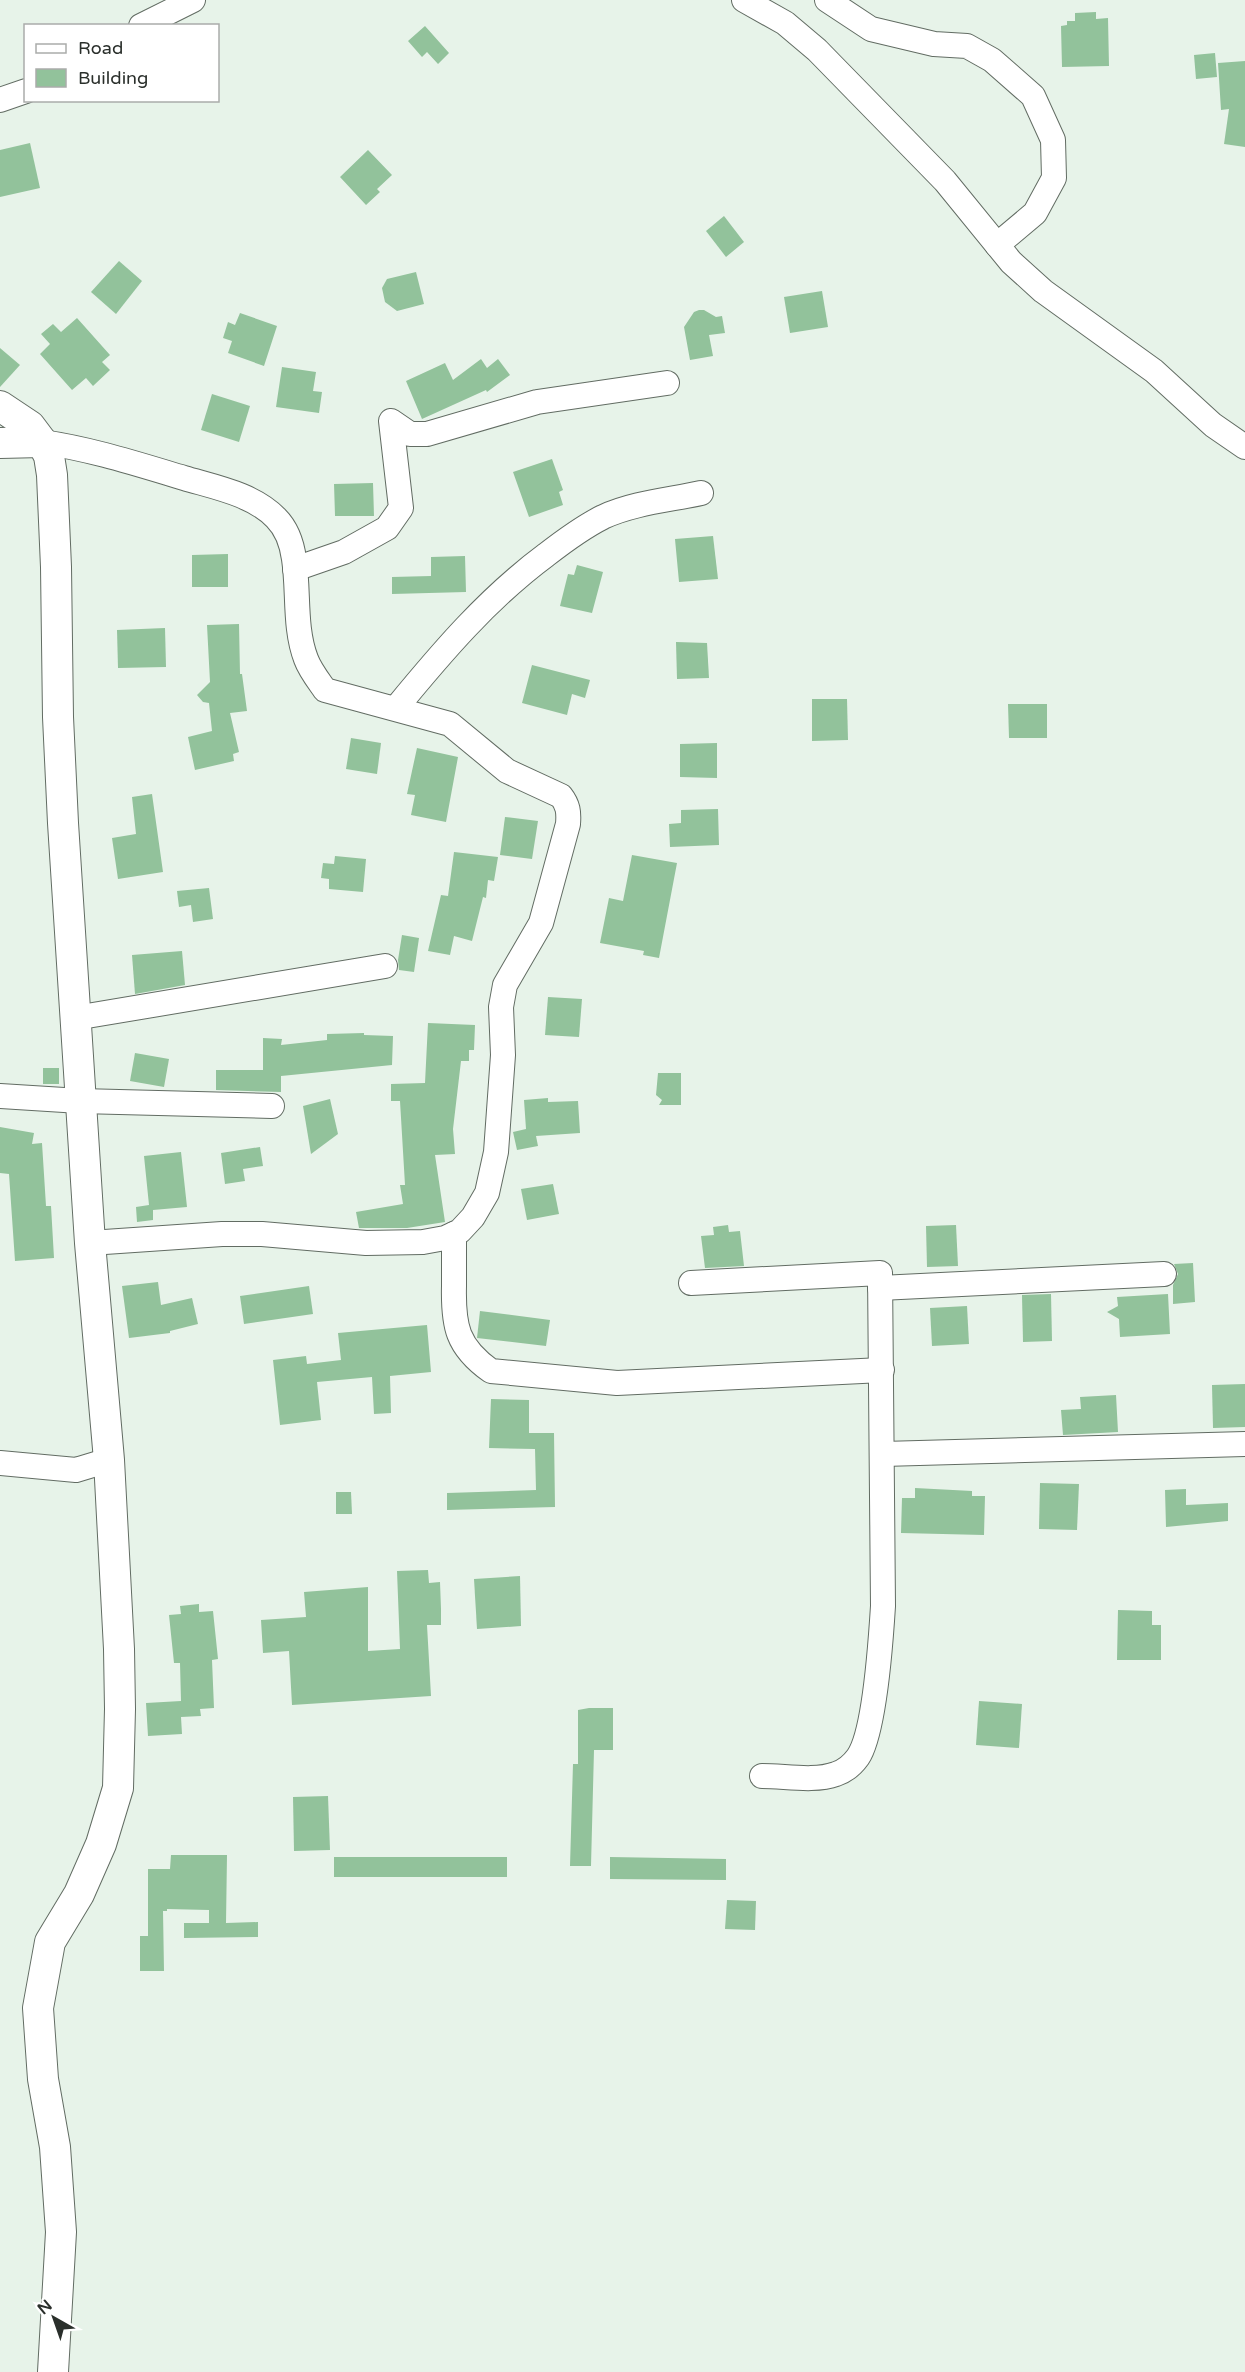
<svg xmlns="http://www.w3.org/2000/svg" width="1245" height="2372" viewBox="0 0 1245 2372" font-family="'Varela Round',sans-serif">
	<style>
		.building { fill: #92c29b }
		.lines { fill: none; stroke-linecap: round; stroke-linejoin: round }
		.minor-casing { stroke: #626c63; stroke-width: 26 }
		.tertiary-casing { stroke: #626c63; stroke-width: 32 }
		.minor { stroke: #fff; stroke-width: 24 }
		.tertiary { stroke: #fff; stroke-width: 30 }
	</style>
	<rect width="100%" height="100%" fill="#e7f3e9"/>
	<g class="building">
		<path d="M 1096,12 L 1096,19 L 1108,18 L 1109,66 L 1062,67 L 1061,26 L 1067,25 L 1067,21 L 1075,21 L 1075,13 Z"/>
		<path d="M 425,26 L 449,53 L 438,64 L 427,52 L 422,57 L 408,41 Z"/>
		<path d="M 1215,53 L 1217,77 L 1196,79 L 1194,55 Z"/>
		<path d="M 1245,61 L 1245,147 L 1224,144 L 1229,109 L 1221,110 L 1218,63 Z"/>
		<path d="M 30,143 L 40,188 L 0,197 L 0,150 Z"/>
		<path d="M 368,150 L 392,175 L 377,189 L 380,192 L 366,205 L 340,177 Z"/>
		<path d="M 724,216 L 744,242 L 726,257 L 706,231 Z"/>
		<path d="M 119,261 L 142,281 L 116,314 L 91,292 Z"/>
		<path d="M 416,272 L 424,304 L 397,311 L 385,302 L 382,288 L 387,279 Z"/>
		<path d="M 822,291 L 828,327 L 790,333 L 784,297 Z"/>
		<path d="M 699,310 L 704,310 L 716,317 L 722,316 L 725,333 L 709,335 L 713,356 L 690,360 L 684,327 L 694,312 Z"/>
		<path d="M 240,313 L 277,326 L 264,366 L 228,353 L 232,341 L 223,338 L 228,322 L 235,325 Z"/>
		<path d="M 77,318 L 110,355 L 102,362 L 110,370 L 93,386 L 86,378 L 72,390 L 40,354 L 50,344 L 41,334 L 53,324 L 61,332 Z"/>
		<path d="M 0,348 L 20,365 L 0,387 Z"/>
		<path d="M 481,359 L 487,368 L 498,359 L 510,375 L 487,392 L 486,390 L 422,419 L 406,381 L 445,363 L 453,380 Z"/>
		<path d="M 282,367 L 316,372 L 313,391 L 322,392 L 319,413 L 276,407 Z"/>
		<path d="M 212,394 L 250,406 L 239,442 L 201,430 Z"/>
		<path d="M 552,459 L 563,490 L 559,492 L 563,505 L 529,517 L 513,472 Z"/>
		<path d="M 373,483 L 374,516 L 335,516 L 334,484 Z"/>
		<path d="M 713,536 L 718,579 L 679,582 L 675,539 Z"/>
		<path d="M 228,554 L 228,587 L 192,587 L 192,555 Z"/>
		<path d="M 465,556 L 466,592 L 392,594 L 392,577 L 431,576 L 431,557 Z"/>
		<path d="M 577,565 L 603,572 L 592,613 L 560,606 L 568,574 L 574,575 Z"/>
		<path d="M 239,624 L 240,674 L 242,674 L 247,711 L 230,713 L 239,752 L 233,754 L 234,761 L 195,770 L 188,737 L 212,731 L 209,703 L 203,702 L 197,695 L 210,682 L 207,625 Z"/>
		<path d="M 165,628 L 166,667 L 118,668 L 117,630 Z"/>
		<path d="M 676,642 L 707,643 L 709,678 L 677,679 Z"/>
		<path d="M 532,665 L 590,680 L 585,698 L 572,694 L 567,715 L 522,703 Z"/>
		<path d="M 812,699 L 847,699 L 848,740 L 812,741 Z"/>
		<path d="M 1008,704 L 1047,704 L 1047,738 L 1009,738 Z"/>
		<path d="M 351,738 L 381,743 L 377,774 L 346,769 Z"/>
		<path d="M 717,743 L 717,778 L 680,777 L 680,744 Z"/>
		<path d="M 417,748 L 458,757 L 446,822 L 411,815 L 415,795 L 407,794 Z"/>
		<path d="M 152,794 L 163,872 L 118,879 L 112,838 L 136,834 L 132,797 Z"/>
		<path d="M 718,809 L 719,845 L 670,847 L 669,824 L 681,823 L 681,810 Z"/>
		<path d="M 505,817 L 538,821 L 532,859 L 500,855 Z"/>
		<path d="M 454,852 L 498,857 L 494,881 L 488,880 L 486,898 L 483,897 L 472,941 L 454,936 L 450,955 L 428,951 L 441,895 L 448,896 Z"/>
		<path d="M 632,855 L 677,863 L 659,958 L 643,955 L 644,951 L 600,943 L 609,898 L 623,901 Z"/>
		<path d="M 335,856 L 366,859 L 363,892 L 329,889 L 329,879 L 321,878 L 323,863 L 334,864 Z"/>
		<path d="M 209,888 L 213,919 L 193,922 L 191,905 L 179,907 L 177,891 Z"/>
		<path d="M 402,935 L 419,938 L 414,972 L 399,970 L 398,960 Z"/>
		<path d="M 182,951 L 185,985 L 135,994 L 132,955 Z"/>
		<path d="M 548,997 L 582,999 L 579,1037 L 545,1035 Z"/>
		<path d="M 428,1023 L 475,1025 L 474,1050 L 469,1050 L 469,1061 L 461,1061 L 453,1129 L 455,1154 L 435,1155 L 445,1222 L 407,1228 L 359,1228 L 356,1212 L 403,1204 L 400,1185 L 405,1185 L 400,1101 L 391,1101 L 391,1084 L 425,1083 Z"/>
		<path d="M 364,1033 L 364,1035 L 393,1036 L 392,1065 L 281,1076 L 281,1092 L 216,1090 L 216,1070 L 263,1070 L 263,1038 L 282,1039 L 281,1045 L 327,1040 L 327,1034 Z"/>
		<path d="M 135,1053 L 169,1059 L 164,1087 L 130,1081 Z"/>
		<rect x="43" y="1068" width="16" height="16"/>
		<path d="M 658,1073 L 681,1073 L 681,1105 L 659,1105 L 662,1100 L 656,1095 Z"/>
		<path d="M 548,1098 L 548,1102 L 578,1101 L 580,1133 L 536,1136 L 538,1146 L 517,1150 L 513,1132 L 526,1129 L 524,1100 Z"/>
		<path d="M 330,1099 L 338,1134 L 311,1154 L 303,1106 Z"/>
		<path d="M 0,1127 L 34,1133 L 32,1144 L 42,1143 L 46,1206 L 51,1206 L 54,1258 L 15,1261 L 9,1174 L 0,1173 Z"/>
		<path d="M 260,1147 L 263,1166 L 243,1169 L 245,1181 L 225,1184 L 221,1153 Z"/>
		<path d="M 181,1152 L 187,1207 L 153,1210 L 153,1220 L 137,1222 L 136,1207 L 149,1205 L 144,1156 Z"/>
		<path d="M 553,1184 L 559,1214 L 527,1220 L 521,1189 Z"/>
		<path d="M 728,1225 L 729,1232 L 740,1231 L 744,1266 L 705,1268 L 701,1236 L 714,1235 L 713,1227 Z"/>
		<path d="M 956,1225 L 958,1266 L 927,1267 L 926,1226 Z"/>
		<path d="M 1193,1263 L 1195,1302 L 1173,1304 L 1173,1285 L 1178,1274 L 1174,1264 Z"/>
		<path d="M 158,1282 L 161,1305 L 192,1298 L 198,1324 L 170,1331 L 170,1333 L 129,1338 L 122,1286 Z"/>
		<path d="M 309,1286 L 313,1314 L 244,1324 L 240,1296 Z"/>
		<path d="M 1051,1294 L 1052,1341 L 1023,1342 L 1022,1295 Z"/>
		<path d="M 1168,1294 L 1170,1334 L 1120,1337 L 1119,1319 L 1107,1312 L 1118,1306 L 1117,1297 Z"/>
		<path d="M 967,1306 L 969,1344 L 932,1346 L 930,1308 Z"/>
		<path d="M 480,1311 L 550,1320 L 546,1346 L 477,1338 Z"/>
		<path d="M 427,1325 L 431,1372 L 390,1376 L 391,1413 L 374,1414 L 372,1377 L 317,1382 L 321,1420 L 280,1425 L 273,1360 L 306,1356 L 307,1364 L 341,1360 L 338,1333 Z"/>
		<path d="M 1245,1384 L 1245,1427 L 1213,1428 L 1212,1385 Z"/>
		<path d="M 1116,1395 L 1118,1432 L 1063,1435 L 1061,1410 L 1081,1409 L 1080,1397 Z"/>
		<path d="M 491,1399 L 529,1400 L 529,1433 L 554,1433 L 555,1507 L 447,1510 L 447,1493 L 536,1490 L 535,1449 L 489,1448 Z"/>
		<path d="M 1040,1483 L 1079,1484 L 1077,1530 L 1039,1529 Z"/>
		<path d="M 915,1488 L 972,1491 L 972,1496 L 985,1496 L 984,1535 L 901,1533 L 902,1498 L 915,1498 Z"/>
		<path d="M 1186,1489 L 1186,1505 L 1228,1503 L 1228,1521 L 1166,1527 L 1165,1490 Z"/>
		<path d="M 336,1492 L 351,1492 L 352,1514 L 336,1514 Z"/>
		<path d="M 428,1570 L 429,1583 L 440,1582 L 441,1609 L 441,1625 L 427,1625 L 431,1696 L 292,1705 L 289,1651 L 263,1653 L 261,1620 L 306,1617 L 304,1592 L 368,1587 L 368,1651 L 400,1649 L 397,1571 Z"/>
		<path d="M 520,1576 L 521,1626 L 477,1629 L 474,1579 Z"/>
		<path d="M 199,1604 L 199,1612 L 213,1611 L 218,1659 L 212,1660 L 214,1708 L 200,1709 L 201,1716 L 181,1717 L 182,1734 L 148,1736 L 146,1703 L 181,1701 L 180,1663 L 174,1663 L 169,1615 L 181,1614 L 180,1606 Z"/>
		<path d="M 1118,1610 L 1152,1611 L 1152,1625 L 1161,1625 L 1161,1660 L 1117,1660 Z"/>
		<path d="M 979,1701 L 1022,1704 L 1019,1748 L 976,1745 Z"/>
		<path d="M 589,1708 L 613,1708 L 613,1750 L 594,1750 L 591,1866 L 570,1866 L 573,1764 L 578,1764 L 578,1710 Z"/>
		<path d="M 328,1796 L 330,1850 L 294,1851 L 293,1797 Z"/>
		<path d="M 171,1855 L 227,1855 L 226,1923 L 258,1922 L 258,1937 L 184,1938 L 184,1923 L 209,1923 L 209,1910 L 167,1909 L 167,1911 L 163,1911 L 164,1971 L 140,1971 L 140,1936 L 148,1936 L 148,1869 L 170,1869 Z"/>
		<rect x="334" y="1857" width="173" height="20"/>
		<path d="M 610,1857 L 726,1859 L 726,1880 L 610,1879 Z"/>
		<path d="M 727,1900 L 756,1901 L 755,1930 L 725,1929 Z"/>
	</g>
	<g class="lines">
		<g class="minor-casing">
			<g id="minor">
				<path d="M 744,0 L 785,23 L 817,50 L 945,181 L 1011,262 L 1043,291 L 1154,371 L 1213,425 L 1245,447"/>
				<path d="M 827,0 L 871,29 L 934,44 L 967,46 L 992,60 L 1033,96 L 1053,140 L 1054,178 L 1035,213 L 997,245"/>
				<path d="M 141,26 L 193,0"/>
				<path d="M 0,100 L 26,91"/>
				<path d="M 42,442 C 91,449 137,464 184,478 C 214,487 253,494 276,518 C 286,528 292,544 294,559 C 299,591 294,628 306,659 C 310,670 318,680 325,690 L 450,724 L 507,771 L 561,796 C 568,805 569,812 568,824 L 541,923 L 505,985 L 501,1007 L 503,1055 L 496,1152 L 487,1193 L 473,1217 L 460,1231 L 445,1238 L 423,1242 L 366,1243 L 262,1234 L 222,1234 L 90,1243"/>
				<path d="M 295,569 L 344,552 L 387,528 L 401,508 L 391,421 L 410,434 L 427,434 L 537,402 L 667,383"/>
				<path d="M 396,708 C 442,652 488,598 546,555 C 564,541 583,527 603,517 C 633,503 669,500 701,493"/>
				<path d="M 75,1018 L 385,966"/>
				<path d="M 0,1096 L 80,1101 L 272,1106"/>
				<path d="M 454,1234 C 454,1251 454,1269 454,1286 C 453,1326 457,1347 491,1371 L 617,1383 L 882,1370"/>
				<path d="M 691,1283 L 880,1273 L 883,1606 C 881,1638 875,1732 858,1757 C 853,1764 845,1771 836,1774 C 814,1782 786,1776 762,1776"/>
				<path d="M 880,1288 L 1164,1274"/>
				<path d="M 883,1454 L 1245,1444"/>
				<path d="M 0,1463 L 76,1470 L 109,1460"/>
			</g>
		</g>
		<g class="tertiary-casing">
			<g id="tertiary">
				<path d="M 0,406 L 30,426 L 42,442 L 49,456 L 52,475 L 56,567 L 58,717 L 63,823 L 90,1243 L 109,1460 L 119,1649 L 120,1709 L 118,1788 L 101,1844 L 79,1894 L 50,1942 L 38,2008 L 43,2079 L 55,2147 L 61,2232 L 53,2372"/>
				<path d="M 0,443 L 42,442"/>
			</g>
		</g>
		<use href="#minor" class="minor"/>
		<use href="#tertiary" class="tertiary"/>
	</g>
	<rect x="24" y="24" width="195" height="78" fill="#ffffff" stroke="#aaacaa" stroke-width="1.5"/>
	<rect x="36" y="44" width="30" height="9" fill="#ffffff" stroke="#aaacaa" stroke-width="1.5"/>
	<text x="78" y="54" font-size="18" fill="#2a2f2b">Road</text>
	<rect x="36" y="69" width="30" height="18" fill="#92c29b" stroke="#aaacaa" stroke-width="1.5"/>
	<text x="78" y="84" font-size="18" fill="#2a2f2b">Building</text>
	<g transform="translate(54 2318) rotate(320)" stroke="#ffffff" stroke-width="4.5" paint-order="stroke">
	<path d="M0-4.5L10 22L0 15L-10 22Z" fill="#2a2f2b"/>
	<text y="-9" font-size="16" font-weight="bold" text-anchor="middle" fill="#2a2f2b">N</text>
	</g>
</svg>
